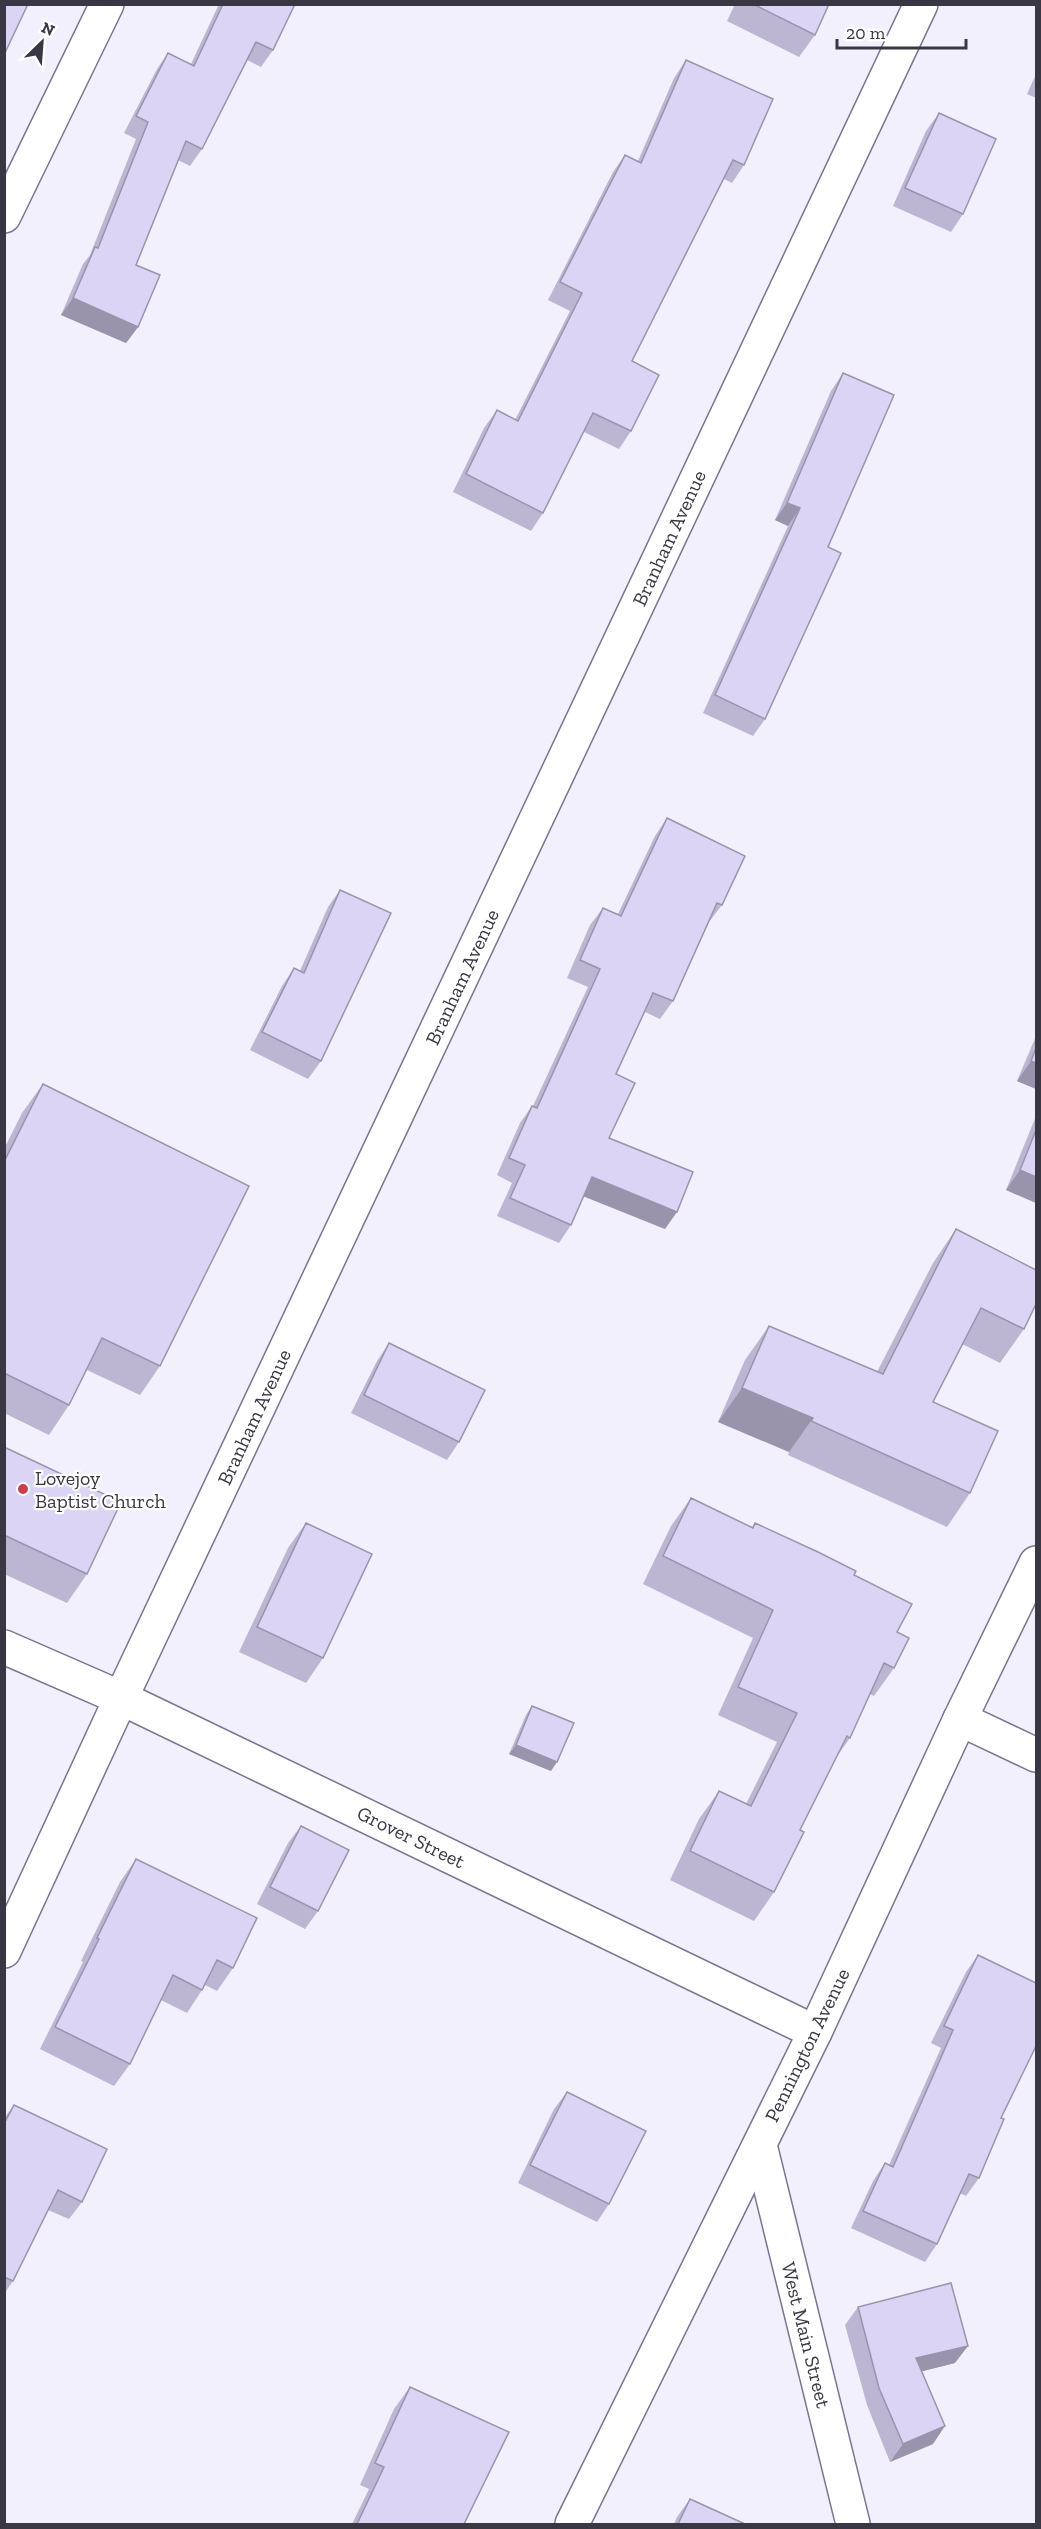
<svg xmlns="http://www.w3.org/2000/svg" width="1041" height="2529" viewBox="0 0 1041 2529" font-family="'Zilla Slab',serif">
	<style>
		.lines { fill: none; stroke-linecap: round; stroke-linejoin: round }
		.minor-casing { stroke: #7a7490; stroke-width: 36 }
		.minor { stroke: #fff; stroke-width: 33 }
		.wall { fill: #bcb6d2 }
		.shaded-wall { fill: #9994ab }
		.building { fill: #dbd4f4; stroke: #9994ab; stroke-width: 1.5 }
		.poi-dot { fill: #cd3d4f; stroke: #fff; stroke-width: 2 }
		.labels { text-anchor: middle; stroke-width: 4.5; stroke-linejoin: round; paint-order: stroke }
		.street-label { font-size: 20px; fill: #3a3744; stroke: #fff }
		.poi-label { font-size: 20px; fill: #3a3744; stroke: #fff; text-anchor: start }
	</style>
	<rect width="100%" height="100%" fill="#f3f0fd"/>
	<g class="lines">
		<g class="minor-casing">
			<g id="minor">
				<path d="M 4,216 L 107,4"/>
				<path d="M 4,1647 L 121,1698 L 815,2032"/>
				<path d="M 960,1719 L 1036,1755"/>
				<path d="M 4,1951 L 121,1698 L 921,4"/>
				<path d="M 760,2145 L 853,2524"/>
				<path d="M 572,2524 L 815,2032 L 960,1719 L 1036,1563"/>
			</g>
		</g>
		<use href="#minor" class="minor"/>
	</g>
	<g class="wall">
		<path d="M 219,4 L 295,4 L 273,50 L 261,67 L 247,60 L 202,149 L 190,166 L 178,160 L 136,265 L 138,327 L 126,343 L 61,315 L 83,264 L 90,255 L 136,139 L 124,133 L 157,69 L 168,53 L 191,64 Z"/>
		<path d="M 735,4 L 829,4 L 815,35 L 799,57 L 727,21 Z"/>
		<path d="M 686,60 L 744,165 L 732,183 L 724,179 L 632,361 L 631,431 L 619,449 L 584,432 L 543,513 L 531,531 L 453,492 L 484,428 L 497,410 L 515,420 L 570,311 L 548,300 L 613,172 L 625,155 L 638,161 L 674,78 Z"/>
		<path d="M 1036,74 L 1036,98 L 1027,94 Z"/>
		<path d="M 939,113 L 963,214 L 951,232 L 893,206 L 926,131 Z"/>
		<path d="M 843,373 L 828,547 L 765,719 L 753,736 L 703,713 L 788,526 L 775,520 L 831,391 Z"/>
		<path d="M 667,818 L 722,905 L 709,922 L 673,1001 L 660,1019 L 645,1012 L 616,1074 L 609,1138 L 665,1229 L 584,1196 L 571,1225 L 559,1243 L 497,1216 L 512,1183 L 497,1175 L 520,1123 L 532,1106 L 533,1106 L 588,987 L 567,978 L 590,925 L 603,908 L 618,914 L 655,836 Z"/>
		<path d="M 340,890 L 321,1061 L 308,1079 L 250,1050 L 282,986 L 294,968 L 300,971 L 328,907 Z"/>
		<path d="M 1036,1036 L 1036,1089 L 1017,1081 Z"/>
		<path d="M 43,1084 L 160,1366 L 140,1395 L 87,1370 L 69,1405 L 49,1435 L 4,1413 L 4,1149 L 22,1113 Z"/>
		<path d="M 1036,1116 L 1036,1203 L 1006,1190 Z"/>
		<path d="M 956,1229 L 1024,1329 L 1000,1363 L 962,1344 L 933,1402 L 970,1493 L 947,1527 L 788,1455 L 789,1452 L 718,1422 L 745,1360 L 769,1326 L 877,1372 L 933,1263 Z"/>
		<path d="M 389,1343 L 459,1442 L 447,1460 L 351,1413 L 377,1361 Z"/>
		<path d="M 4,1447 L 87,1574 L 67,1603 L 4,1574 Z"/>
		<path d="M 691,1498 L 752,1527 L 755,1523 L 854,1575 L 897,1632 L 894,1668 L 874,1696 L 870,1694 L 850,1738 L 835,1759 L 800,1830 L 774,1892 L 754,1921 L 670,1880 L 699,1819 L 719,1791 L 746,1804 L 777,1742 L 718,1715 L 753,1638 L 643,1584 L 671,1526 Z"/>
		<path d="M 306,1523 L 323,1658 L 306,1683 L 239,1652 L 288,1548 Z"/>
		<path d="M 532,1706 L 551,1771 L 509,1754 L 526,1715 Z"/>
		<path d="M 301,1826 L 318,1911 L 305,1929 L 257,1904 L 288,1843 Z"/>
		<path d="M 136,1859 L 233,1968 L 217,1991 L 205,1985 L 202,1990 L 187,2013 L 161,2000 L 130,2064 L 114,2086 L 40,2049 L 83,1962 L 81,1961 L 120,1882 Z"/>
		<path d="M 978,1955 L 1001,2118 L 979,2178 L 966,2196 L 960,2193 L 937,2244 L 925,2262 L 851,2228 L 873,2181 L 885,2163 L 889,2165 L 941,2048 L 931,2043 L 966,1972 Z"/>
		<path d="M 567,2092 L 609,2204 L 597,2222 L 518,2183 L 554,2109 Z"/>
		<path d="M 14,2105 L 82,2202 L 69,2219 L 48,2210 L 13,2281 L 4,2294 L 4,2118 Z"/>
		<path d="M 858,2307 L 955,2363 L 922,2371 L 933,2444 L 890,2462 L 867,2405 L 845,2325 Z"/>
		<path d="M 410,2387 L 464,2524 L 352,2524 L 369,2489 L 360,2485 L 394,2409 Z"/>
		<path d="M 690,2499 L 745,2524 L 674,2524 L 677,2517 Z"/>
	</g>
	<g class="shaded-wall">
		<path d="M 73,298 L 138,327 L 126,343 L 61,315 Z"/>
		<path d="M 787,503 L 800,508 L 788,526 L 775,520 Z"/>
		<path d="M 1031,1061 L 1036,1063 L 1036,1089 L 1017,1081 Z"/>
		<path d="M 1020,1170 L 1036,1177 L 1036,1203 L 1006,1190 Z"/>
		<path d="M 592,1177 L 677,1212 L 665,1229 L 580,1195 Z"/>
		<path d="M 742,1388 L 813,1418 L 789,1452 L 718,1422 Z"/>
		<path d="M 516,1745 L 557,1762 L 551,1771 L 509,1754 Z"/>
		<path d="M 968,2346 L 955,2363 L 904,2376 L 916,2358 Z"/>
		<path d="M 945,2426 L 933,2444 L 890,2462 L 903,2444 Z"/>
	</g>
	<g class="building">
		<path d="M 4,4 L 28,4 L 4,55 Z"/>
		<path d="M 223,4 L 295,4 L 273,50 L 256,42 L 202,149 L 186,141 L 136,265 L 160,275 L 138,327 L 73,298 L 95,247 L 98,248 L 148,122 L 136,116 L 168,53 L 194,66 Z"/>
		<path d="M 753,4 L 829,4 L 815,35 Z"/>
		<path d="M 686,60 L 773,99 L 744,165 L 733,160 L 632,361 L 659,375 L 631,431 L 593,413 L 543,513 L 466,474 L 497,410 L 518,421 L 582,293 L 560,282 L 625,155 L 641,163 Z"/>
		<path d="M 939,113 L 996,139 L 963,214 L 905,188 Z"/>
		<path d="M 843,373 L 894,395 L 828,547 L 841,553 L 765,719 L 715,695 L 800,508 L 787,503 Z"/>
		<path d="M 667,818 L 745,856 L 722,905 L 717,903 L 673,1001 L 653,993 L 616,1074 L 635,1083 L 609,1138 L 693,1172 L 677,1212 L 592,1177 L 571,1225 L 510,1198 L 525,1165 L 509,1158 L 532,1106 L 537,1108 L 600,969 L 580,960 L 603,908 L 621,916 Z"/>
		<path d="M 340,890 L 391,913 L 321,1061 L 262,1032 L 294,968 L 304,973 Z"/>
		<path d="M 1036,1048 L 1036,1063 L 1031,1061 Z"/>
		<path d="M 43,1084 L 249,1186 L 160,1366 L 102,1338 L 69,1405 L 4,1373 L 4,1162 Z"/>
		<path d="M 1036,1130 L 1036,1177 L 1020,1170 Z"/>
		<path d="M 956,1229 L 1036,1270 L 1036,1304 L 1024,1329 L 981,1308 L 933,1402 L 998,1431 L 970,1493 L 811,1421 L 813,1418 L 742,1388 L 769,1326 L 883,1374 Z"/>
		<path d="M 389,1343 L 485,1390 L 459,1442 L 364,1395 Z"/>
		<path d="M 4,1447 L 121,1502 L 87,1574 L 4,1535 Z"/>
		<path d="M 691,1498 L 753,1528 L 755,1523 L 818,1552 L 856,1571 L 854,1575 L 912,1604 L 897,1632 L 909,1638 L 894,1668 L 884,1663 L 850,1738 L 847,1736 L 800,1830 L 804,1832 L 774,1892 L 690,1851 L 719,1791 L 751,1806 L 797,1713 L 738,1687 L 773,1610 L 663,1556 Z"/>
		<path d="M 306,1523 L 372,1554 L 323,1658 L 257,1627 Z"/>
		<path d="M 532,1706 L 574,1723 L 557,1762 L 516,1745 Z"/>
		<path d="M 301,1826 L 349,1850 L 318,1911 L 270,1887 Z"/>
		<path d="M 136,1859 L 257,1918 L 233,1968 L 217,1960 L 202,1990 L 173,1975 L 130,2064 L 55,2027 L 99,1939 L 97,1938 Z"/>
		<path d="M 978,1955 L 1036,1983 L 1036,2046 L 1001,2118 L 1004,2119 L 979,2178 L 969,2174 L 937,2244 L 863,2211 L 885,2163 L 893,2167 L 953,2030 L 944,2026 Z"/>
		<path d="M 567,2092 L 646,2131 L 609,2204 L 530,2165 Z"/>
		<path d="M 14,2105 L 107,2149 L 82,2202 L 58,2190 L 13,2281 L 4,2277 L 4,2124 Z"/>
		<path d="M 951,2283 L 968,2346 L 916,2358 L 945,2426 L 903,2444 L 879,2388 L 858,2307 Z"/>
		<path d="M 410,2387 L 509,2432 L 464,2524 L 357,2524 L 384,2467 L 375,2463 Z"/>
		<path d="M 690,2499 L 745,2524 L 678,2524 Z"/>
	</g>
	<circle class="poi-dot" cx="23" cy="1489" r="6"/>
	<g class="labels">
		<g class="street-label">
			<text transform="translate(669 538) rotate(-65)" y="7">Branham Avenue</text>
			<text transform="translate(462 977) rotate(-65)" y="7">Branham Avenue</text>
			<text transform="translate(254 1417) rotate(-65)" y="7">Branham Avenue</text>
			<text transform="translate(411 1837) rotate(26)" y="7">Grover Street</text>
			<text transform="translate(807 2045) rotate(-64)" y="7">Pennington Avenue</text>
			<text transform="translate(806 2335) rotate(76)" y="7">West Main Street</text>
		</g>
		<g class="poi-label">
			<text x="35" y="1485">Lovejoy<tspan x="35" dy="23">Baptist Church</tspan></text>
		</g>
	</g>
	<rect width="1041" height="2529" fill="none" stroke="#3a3744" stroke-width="12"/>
	<g transform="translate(42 42) rotate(25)" stroke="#ffffff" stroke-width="4.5" paint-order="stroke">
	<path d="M0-4.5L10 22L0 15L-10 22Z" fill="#3a3744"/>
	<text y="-9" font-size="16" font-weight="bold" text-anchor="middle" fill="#3a3744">N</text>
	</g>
	<path d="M837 39v9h129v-9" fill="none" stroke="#3a3744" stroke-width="3"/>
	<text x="846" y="39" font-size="18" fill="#3a3744" stroke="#ffffff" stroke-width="4.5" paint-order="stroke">20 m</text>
</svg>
